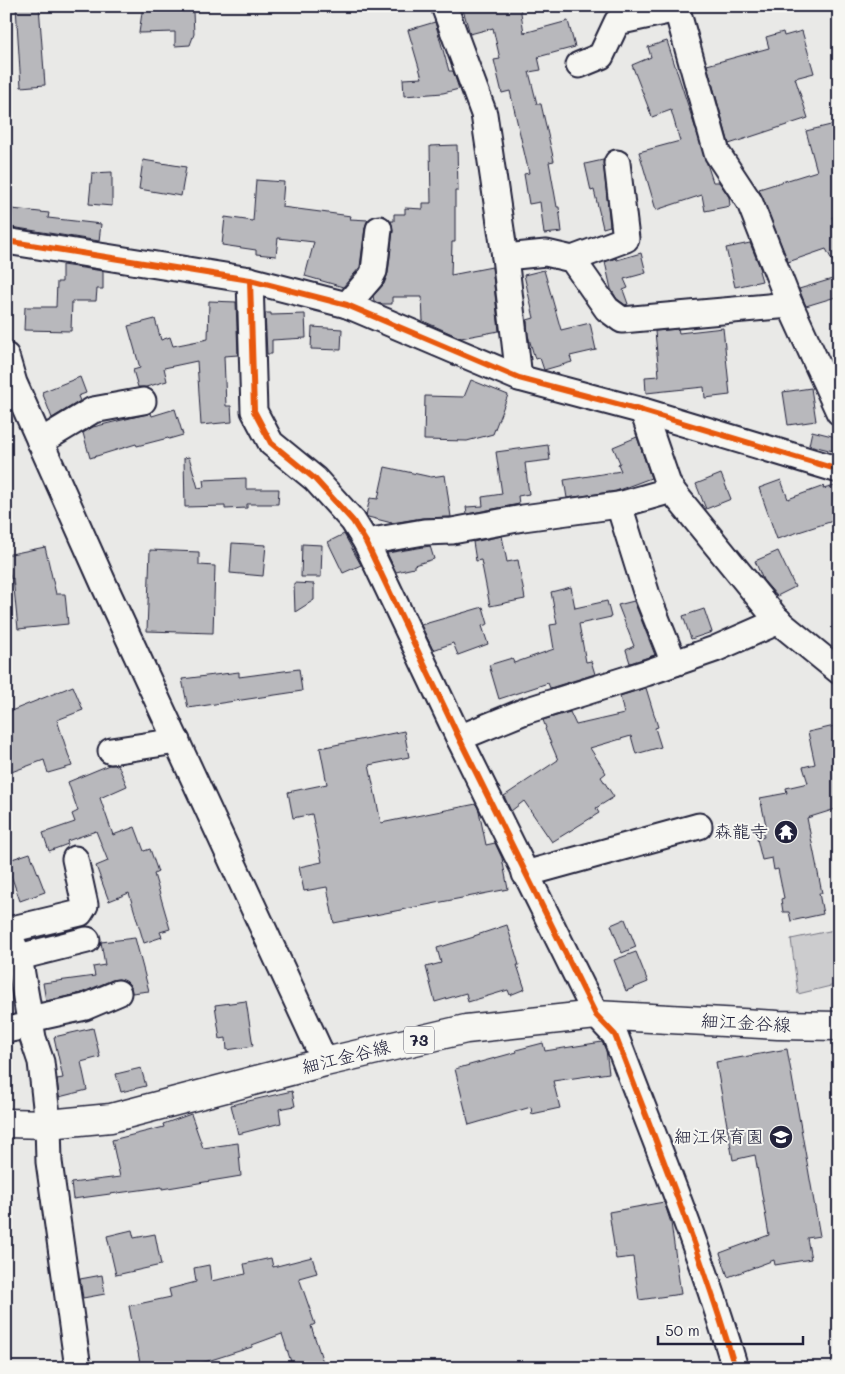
<svg xmlns="http://www.w3.org/2000/svg" width="845" height="1374" viewBox="0 0 845 1374" font-family="Mali,'Klee One',sans-serif">
	<style>
		.green { fill: #ccccce; stroke: #777784 }
		.building { fill: #b8b8bc; stroke: #22223b }
		.lines { fill: none; stroke-linecap: round; stroke-linejoin: round }
		.minor-casing { stroke: #22223b; stroke-width: 29 }
		.major-casing { stroke: #22223b; stroke-width: 31 }
		.minor { stroke: #f6f6f2; stroke-width: 25 }
		.major { stroke: #f6f6f2; stroke-width: 28 }
		.cycleway-casing { stroke: #f6f6f2; stroke-width: 9 }
		.cycleway { stroke: #e8590c; stroke-width: 6 }
		.labels { text-anchor: middle; stroke-width: 4; stroke-linejoin: round; paint-order: stroke }
		.shield { fill: #f6f6f2; stroke: #626272; stroke-width: 1 }
		.shield-label { font-size: 16px; font-weight: bold; fill: #22223b }
		.poi-label { font-size: 18px; fill: #22223b; stroke: #f6f6f2; text-anchor: end }
		.street-label { font-size: 18px; fill: #22223b; stroke: #f6f6f2 }
	</style>
	<rect width="100%" height="100%" fill="#e9e9e7"/>
	<filter id="ink" filterUnits="userSpaceOnUse"><feTurbulence type="fractalNoise" baseFrequency=".02" numOctaves="2"/><feDisplacementMap in="SourceGraphic" scale="10" xChannelSelector="R" yChannelSelector="G"/><feConvolveMatrix kernelMatrix="1 2 1 2 8 2 1 2 1" color-interpolation-filters="sRGB"/></filter>
	<g filter="url(#ink)">
		<path class="green" d="M 839,929 L 839,984 L 798,994 L 791,939 Z"/>
		<g class="building">
			<path d="M 16,6 L 39,6 L 45,85 L 21,87 Z"/>
			<path d="M 143,6 L 182,6 L 182,12 L 193,12 L 194,34 L 190,45 L 175,46 L 175,32 L 139,33 Z"/>
			<path d="M 462,6 L 520,6 L 524,33 L 568,21 L 575,47 L 538,57 L 541,70 L 529,72 L 537,104 L 541,104 L 554,161 L 549,162 L 557,207 L 559,207 L 562,232 L 544,234 L 540,202 L 529,204 L 524,174 L 529,173 L 510,91 L 502,93 L 494,60 L 500,59 L 493,28 L 470,34 Z"/>
			<path d="M 435,22 L 449,71 L 453,71 L 459,89 L 443,93 L 404,96 L 403,79 L 422,78 L 408,30 Z"/>
			<path d="M 802,31 L 814,73 L 795,78 L 808,118 L 729,144 L 707,65 L 769,48 L 766,37 L 783,32 L 784,36 Z"/>
			<path d="M 667,41 L 713,182 L 719,182 L 729,197 L 730,206 L 705,211 L 702,195 L 656,210 L 639,152 L 680,141 L 671,110 L 652,117 L 632,65 L 651,57 L 648,47 Z"/>
			<path d="M 839,123 L 839,215 L 832,217 L 839,238 L 839,273 L 826,249 L 788,262 L 759,189 L 817,171 L 806,131 Z"/>
			<path d="M 457,145 L 458,191 L 455,191 L 455,242 L 452,242 L 451,275 L 492,267 L 499,331 L 461,338 L 423,321 L 422,297 L 392,297 L 392,304 L 380,304 L 374,301 L 373,296 L 384,284 L 388,273 L 393,231 L 391,221 L 394,221 L 394,214 L 405,214 L 405,208 L 423,209 L 423,203 L 431,203 L 430,146 Z"/>
			<path d="M 143,160 L 186,167 L 181,196 L 139,189 Z"/>
			<path d="M 603,160 L 610,226 L 603,228 L 594,190 L 591,191 L 585,164 Z"/>
			<path d="M 112,172 L 112,206 L 89,204 L 92,173 Z"/>
			<path d="M 256,180 L 284,182 L 282,207 L 351,216 L 350,219 L 368,220 L 365,227 L 360,267 L 343,287 L 305,276 L 314,242 L 278,238 L 276,256 L 256,254 L 256,250 L 222,245 L 225,217 L 253,221 Z"/>
			<path d="M 12,209 L 49,213 L 48,218 L 101,224 L 99,241 L 11,227 Z"/>
			<path d="M 750,243 L 761,270 L 759,271 L 762,281 L 735,287 L 726,248 Z"/>
			<path d="M 641,253 L 646,273 L 624,279 L 628,288 L 623,290 L 628,304 L 625,305 L 617,299 L 611,289 L 605,262 L 616,258 L 617,260 Z"/>
			<path d="M 62,265 L 103,271 L 103,289 L 97,289 L 96,301 L 72,301 L 71,331 L 24,330 L 25,307 L 56,307 L 57,282 L 62,282 Z"/>
			<path d="M 544,270 L 561,330 L 590,323 L 596,350 L 570,356 L 572,362 L 544,370 L 540,358 L 535,359 L 528,335 L 527,320 L 534,318 L 524,275 Z"/>
			<path d="M 839,277 L 839,296 L 806,306 L 799,289 Z"/>
			<path d="M 209,301 L 236,302 L 238,355 L 224,356 L 226,406 L 231,406 L 232,422 L 201,425 L 197,361 L 164,368 L 167,381 L 146,387 L 138,387 L 133,370 L 140,368 L 128,326 L 155,319 L 161,340 L 170,337 L 173,346 L 208,339 Z"/>
			<path d="M 265,313 L 271,313 L 271,315 L 305,314 L 306,338 L 272,340 L 272,354 L 267,354 Z"/>
			<path d="M 312,327 L 342,329 L 341,350 L 311,349 Z"/>
			<path d="M 723,328 L 730,395 L 705,398 L 704,387 L 646,393 L 645,377 L 659,376 L 655,331 L 678,329 L 679,333 Z"/>
			<path d="M 80,377 L 86,393 L 78,396 L 80,401 L 52,418 L 42,392 Z"/>
			<path d="M 471,380 L 508,395 L 493,434 L 467,441 L 424,440 L 425,396 L 464,397 Z"/>
			<path d="M 811,388 L 816,421 L 788,425 L 783,392 Z"/>
			<path d="M 175,409 L 183,435 L 169,439 L 168,438 L 137,446 L 136,444 L 90,458 L 83,433 L 93,427 L 151,413 L 152,416 Z"/>
			<path d="M 812,431 L 836,437 L 833,451 L 809,445 Z"/>
			<path d="M 637,437 L 651,478 L 616,491 L 567,498 L 564,480 L 621,471 L 618,464 L 620,463 L 613,447 Z"/>
			<path d="M 548,445 L 550,460 L 525,463 L 529,494 L 518,496 L 519,504 L 467,514 L 466,507 L 483,506 L 482,497 L 502,494 L 496,452 Z"/>
			<path d="M 189,457 L 198,488 L 204,487 L 203,480 L 246,478 L 246,489 L 279,489 L 278,504 L 247,504 L 247,508 L 225,509 L 225,506 L 185,507 L 184,458 Z"/>
			<path d="M 385,467 L 431,477 L 445,475 L 451,517 L 422,518 L 392,523 L 368,517 L 366,515 L 370,498 L 378,499 Z"/>
			<path d="M 721,474 L 731,499 L 706,509 L 696,484 Z"/>
			<path d="M 781,480 L 788,499 L 824,486 L 823,489 L 839,485 L 839,519 L 777,539 L 759,488 Z"/>
			<path d="M 344,534 L 361,565 L 343,573 L 328,542 Z"/>
			<path d="M 502,536 L 507,562 L 518,560 L 525,599 L 490,606 L 481,560 L 476,561 L 473,542 Z"/>
			<path d="M 232,543 L 266,545 L 263,576 L 230,573 Z"/>
			<path d="M 302,544 L 322,545 L 321,577 L 301,577 Z"/>
			<path d="M 430,546 L 434,559 L 414,565 L 414,568 L 396,572 L 387,553 Z"/>
			<path d="M 45,547 L 56,594 L 65,594 L 68,624 L 18,629 L 13,578 L 11,579 L 6,555 Z"/>
			<path d="M 150,550 L 199,552 L 199,565 L 215,566 L 213,633 L 147,631 Z"/>
			<path d="M 778,551 L 795,587 L 777,596 L 763,580 L 755,561 Z"/>
			<path d="M 294,583 L 314,584 L 314,600 L 295,612 Z"/>
			<path d="M 571,587 L 575,608 L 607,601 L 611,617 L 579,624 L 586,662 L 591,661 L 595,674 L 550,688 L 548,683 L 499,699 L 489,665 L 512,658 L 514,663 L 554,649 L 550,625 L 557,624 L 551,592 Z"/>
			<path d="M 634,601 L 655,655 L 630,663 L 626,650 L 634,646 L 618,605 Z"/>
			<path d="M 483,607 L 488,624 L 482,626 L 488,644 L 458,655 L 453,643 L 433,650 L 421,625 Z"/>
			<path d="M 704,609 L 712,632 L 691,639 L 683,616 Z"/>
			<path d="M 299,669 L 302,691 L 188,708 L 182,679 L 239,672 L 239,677 Z"/>
			<path d="M 73,686 L 83,710 L 57,720 L 72,766 L 48,773 L 44,760 L 6,774 L 6,713 Z"/>
			<path d="M 646,688 L 658,727 L 655,728 L 661,747 L 636,754 L 631,736 L 590,748 L 606,773 L 601,777 L 614,797 L 596,808 L 599,813 L 552,842 L 524,801 L 511,811 L 504,796 L 558,760 L 545,729 L 546,728 L 543,720 L 570,712 L 576,725 L 624,714 L 620,696 Z"/>
			<path d="M 839,725 L 839,808 L 807,818 L 822,893 L 819,893 L 823,914 L 791,921 L 789,912 L 783,912 L 781,899 L 784,898 L 778,869 L 774,870 L 772,858 L 762,860 L 757,839 L 764,837 L 761,826 L 766,825 L 760,798 L 787,793 L 786,788 L 808,783 L 803,767 L 815,764 L 808,732 Z"/>
			<path d="M 404,731 L 409,757 L 369,765 L 381,823 L 476,804 L 479,811 L 486,845 L 495,843 L 502,858 L 508,889 L 334,923 L 327,887 L 304,891 L 299,867 L 322,862 L 312,814 L 293,818 L 288,792 L 327,784 L 320,748 Z"/>
			<path d="M 109,765 L 118,765 L 127,786 L 100,798 L 113,835 L 135,827 L 144,851 L 150,849 L 158,872 L 154,874 L 170,929 L 160,932 L 162,937 L 144,943 L 129,893 L 109,901 L 96,866 L 108,861 L 96,831 L 67,841 L 68,844 L 49,851 L 43,833 L 75,822 L 72,814 L 78,811 L 68,782 Z"/>
			<path d="M 30,853 L 45,892 L 20,901 L 6,861 Z"/>
			<path d="M 625,919 L 636,947 L 622,953 L 611,925 Z"/>
			<path d="M 507,925 L 519,965 L 517,965 L 525,989 L 510,995 L 508,990 L 468,1002 L 466,993 L 435,1002 L 426,967 L 441,963 L 437,948 L 474,937 L 474,936 Z"/>
			<path d="M 135,938 L 149,991 L 132,993 L 131,987 L 127,982 L 119,979 L 112,980 L 81,993 L 46,1001 L 43,983 L 95,976 L 93,967 L 105,965 L 101,942 Z"/>
			<path d="M 636,952 L 648,982 L 626,991 L 614,960 Z"/>
			<path d="M 246,1001 L 253,1046 L 227,1050 L 226,1038 L 220,1039 L 215,1005 Z"/>
			<path d="M 93,1028 L 100,1057 L 81,1062 L 87,1090 L 59,1097 L 57,1079 L 63,1078 L 54,1037 Z"/>
			<path d="M 602,1042 L 606,1050 L 609,1073 L 553,1081 L 560,1108 L 532,1114 L 531,1107 L 469,1125 L 455,1069 L 517,1052 L 516,1050 L 543,1043 L 545,1051 Z"/>
			<path d="M 787,1049 L 820,1236 L 807,1238 L 811,1259 L 775,1265 L 774,1260 L 728,1277 L 720,1253 L 769,1235 L 755,1155 L 733,1160 L 716,1062 Z"/>
			<path d="M 141,1068 L 146,1086 L 121,1092 L 116,1074 Z"/>
			<path d="M 292,1091 L 295,1106 L 279,1109 L 281,1123 L 238,1134 L 231,1105 Z"/>
			<path d="M 191,1114 L 203,1148 L 238,1143 L 241,1176 L 162,1189 L 162,1187 L 73,1199 L 71,1183 L 120,1177 L 112,1140 L 164,1127 L 163,1124 Z"/>
			<path d="M 664,1202 L 671,1223 L 681,1294 L 639,1300 L 633,1257 L 616,1259 L 609,1212 Z"/>
			<path d="M 132,1230 L 134,1238 L 155,1234 L 161,1265 L 116,1275 L 107,1236 Z"/>
			<path d="M 312,1257 L 317,1273 L 299,1278 L 315,1324 L 311,1326 L 325,1368 L 293,1368 L 282,1334 L 252,1345 L 252,1347 L 186,1368 L 141,1368 L 129,1306 L 171,1297 L 169,1289 L 196,1282 L 194,1268 L 209,1265 L 211,1281 L 246,1274 L 244,1264 L 271,1258 L 273,1267 Z"/>
			<path d="M 102,1275 L 105,1294 L 83,1298 L 80,1279 Z"/>
		</g>
		<g class="lines">
			<g class="minor-casing">
				<g id="minor">
					<path d="M 444,6 L 484,114 L 505,257 L 519,378"/>
					<path d="M 676,6 L 717,153 L 750,203 L 790,305 L 839,412"/>
					<path d="M 579,65 L 601,56 L 617,22 L 677,9"/>
					<path d="M 6,241 L 250,280 L 347,305 L 519,378 L 643,411 L 839,470"/>
					<path d="M 505,257 L 546,253 L 572,259 L 607,309 L 622,320 L 790,305"/>
					<path d="M 572,259 L 626,239 L 617,163"/>
					<path d="M 250,280 L 254,411 L 271,443 L 315,479 L 353,521 L 366,542 L 459,738 L 596,1015 L 615,1035 C 657,1145 702,1254 735,1368"/>
					<path d="M 347,305 L 371,277 L 374,271 L 379,229"/>
					<path d="M 6,356 L 14,383 L 106,589 L 325,1062"/>
					<path d="M 643,411 L 669,487 L 779,622 L 839,671"/>
					<path d="M 40,442 L 93,410 L 143,401"/>
					<path d="M 619,505 L 647,595 L 674,663"/>
					<path d="M 366,542 L 424,532 L 452,531 L 523,518 L 619,505 L 672,490"/>
					<path d="M 459,738 L 525,711 L 646,673 L 715,649 L 779,621"/>
					<path d="M 111,751 L 177,741"/>
					<path d="M 525,874 L 699,826"/>
					<path d="M 6,928 L 19,957 L 33,1038 L 41,1062 L 48,1124 L 49,1162 L 78,1368"/>
					<path d="M 8,930 L 80,913 L 85,905 L 75,859"/>
					<path d="M 19,957 L 87,940"/>
					<path d="M 30,1019 L 85,1007 L 118,993"/>
					<path d="M 6,1030 L 31,1025"/>
				</g>
			</g>
			<g class="major-casing">
				<path id="major" d="M 6,1123 L 48,1124 L 111,1118 L 325,1062 L 466,1029 L 596,1015 L 778,1025 L 839,1026"/>
			</g>
			<use href="#minor" class="minor"/>
			<use href="#major" class="major"/>
			<g class="cycleway-casing">
				<g id="cycleway">
					<path d="M 6,241 L 250,280 L 347,305 L 519,378 L 643,411 L 839,470"/>
					<path d="M 250,280 L 254,411 L 271,443 L 315,479 L 353,521 L 366,542 L 459,738 L 596,1015 L 615,1035 C 657,1145 702,1254 735,1368"/>
				</g>
			</g>
			<use href="#cycleway" class="cycleway"/>
		</g>
	</g>
	<defs>
		<g id="temple-disc" transform="scale(1.25)"><circle r="9.5" fill="#22223b" stroke="#f6f6f2"/><path d="M0-6L5-2H3V0L6.5 2.5H4V6H1.5V3h-3V6H-4V2.5H-6.5L-3 0V-2H-5Z" fill="#fff"/></g>
		<g id="school-disc" transform="scale(1.25)"><circle r="9.5" fill="#22223b" stroke="#f6f6f2"/><path d="M0-5L7-2L0 1L-7-2ZM-4 1L0 2.5L4 1V4Q0 6-4 4Z" fill="#fff"/></g>
	</defs>
	<g fill-rule="evenodd">
		<use href="#temple-disc" x="786" y="832"/>
		<use href="#school-disc" x="781" y="1137"/>
	</g>
	<g class="labels">
		<rect class="shield" x="404" y="1026.5" width="30" height="27" rx="4"/>
		<g class="shield-label">
			<text x="419" y="1046">73</text>
		</g>
		<g class="poi-label">
			<text x="768" y="838">森龍寺</text>
			<text x="764" y="1143">細江保育園</text>
		</g>
		<g class="street-label">
			<text transform="translate(746 1023) rotate(3)" y="6">細江金谷線</text>
			<text transform="translate(346 1057) rotate(-14)" y="6">細江金谷線</text>
		</g>
	</g>
	<rect width="845" height="1374" fill="none" stroke="#f6f6f2" stroke-width="25"/>
	<rect x="12" y="12" width="820" height="1349" fill="none" stroke="#22223b" stroke-width="2" filter="url(#ink)"/>
	<path d="M658 1336v8h145v-8" fill="none" stroke="#22223b" stroke-width="2.5"/>
	<text x="665" y="1336" font-size="15" fill="#22223b" stroke="#f6f6f2" stroke-width="4" paint-order="stroke">50 m</text>
</svg>
